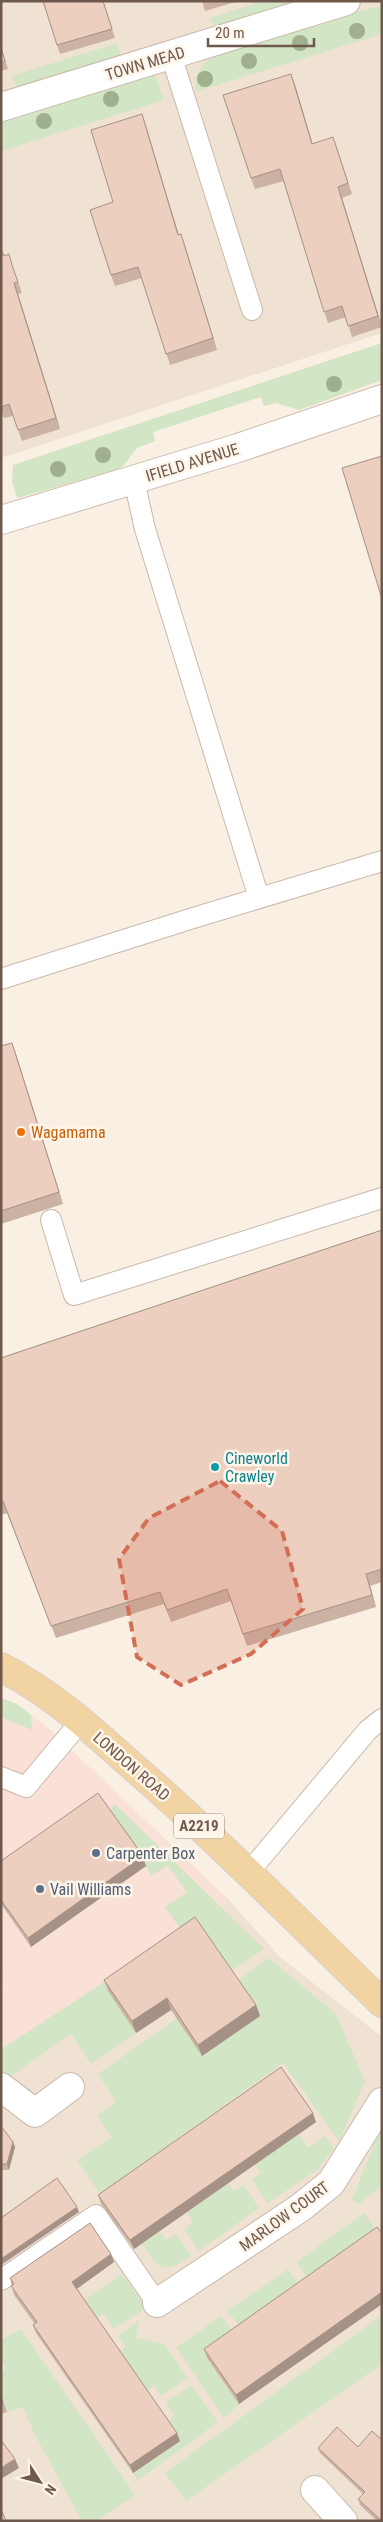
<svg xmlns="http://www.w3.org/2000/svg" width="383" height="2522" viewBox="0 0 383 2522" font-family="'Roboto Condensed',sans-serif">
	<style>
		.residential { fill: #f0e2d3 }
		.commercial { fill: #f9e1d8 }
		.green { fill: #d2e5c4 }
		.lines { fill: none; stroke-linecap: round; stroke-linejoin: round }
		.lane-casing { stroke: #c9b8ab; stroke-width: 22 }
		.street-casing { stroke: #c9b8ab; stroke-width: 30 }
		.secondary-casing { stroke: #cebaac; stroke-width: 30 }
		.primary-casing { stroke: #d7d0cd; stroke-width: 30 }
		.lane { stroke: #fff; stroke-width: 20 }
		.street { stroke: #fff; stroke-width: 28 }
		.secondary { stroke: #fff; stroke-width: 28 }
		.primary { stroke: #f2d3a2; stroke-width: 28 }
		.tree { fill: #a0af8e }
		.wall { fill: #cbb2a3 }
		.shaded-wall { fill: #a59185 }
		.building { fill: #eccfbe; stroke: #a59185 }
		.marked { fill: #d36e54; fill-opacity: 0.2; stroke: #d36e54; stroke-width: 4; stroke-dasharray: 10 6; stroke-linejoin: round }
		.food-dot { fill: #e8710a; stroke: #fdf5e9; stroke-width: 2 }
		.culture-dot { fill: #0f9aa8; stroke: #fdf5e9; stroke-width: 2 }
		.service-dot { fill: #5c6f8a; stroke: #fdf5e9; stroke-width: 2 }
		.labels { text-anchor: middle; stroke-width: 5; stroke-linejoin: round; paint-order: stroke }
		.shield { fill: #fdf5e9; stroke: #9a877b; stroke-width: 1 }
		.shield-label { font-size: 15px; font-weight: bold; fill: #6f584c }
		.street-label { font-size: 16px; fill: #6f584c; stroke: #fdf5e9 }
		.food-label { font-size: 16px; fill: #c56008; stroke: #fdf5e9; text-anchor: start }
		.culture-label { font-size: 16px; fill: #0d838f; stroke: #fdf5e9; text-anchor: start }
		.service-label { font-size: 16px; fill: #4e5e75; stroke: #fdf5e9; text-anchor: start }
	</style>
	<rect width="100%" height="100%" fill="#f9f0e3"/>
	<g class="residential">
		<path d="M 1,1 L 382,1 L 382,333 L 1,458 Z"/>
		<path d="M 228,1899 L 279,1956 L 382,2037 L 382,2521 L 1,2521 L 1,2045 L 3,2048 L 182,1932 Z"/>
	</g>
	<path class="commercial" d="M 1,1698 L 17,1704 L 52,1731 L 228,1899 L 182,1932 L 3,2048 Z"/>
	<g class="green">
		<path d="M 263,1 L 301,1 L 215,28 L 211,18 Z"/>
		<path d="M 382,5 L 382,34 L 195,92 C 195,66 206,60 227,49 Z"/>
		<path d="M 118,43 L 120,56 L 17,87 L 11,76 Z"/>
		<path d="M 154,72 L 164,100 L 1,151 L 1,119 Z"/>
		<path d="M 382,343 L 382,380 L 299,410 L 276,403 L 264,406 L 261,397 L 153,432 L 155,441 L 137,448 L 123,466 L 117,470 L 17,498 L 12,481 L 13,465 Z"/>
		<path d="M 1,1698 L 17,1704 L 31,1715 L 32,1730 L 1,1717 Z"/>
		<path d="M 115,1804 L 264,1949 L 229,1972 L 108,1991 L 136,2033 L 91,2064 L 71,2034 L 4,2081 L 1,2079 L 1,2045 L 3,2048 L 182,1931 L 165,1907 L 187,1892 L 167,1865 L 152,1876 L 108,1811 Z"/>
		<path d="M 269,1958 L 335,2013 L 365,2081 L 339,2141 L 283,2063 L 100,2194 L 77,2160 L 112,2137 L 97,2116 L 116,2102 L 98,2074 L 177,2018 L 203,2056 L 259,2016 L 236,1982 Z"/>
		<path d="M 382,2124 L 382,2185 L 359,2204 L 352,2200 Z"/>
		<path d="M 298,2134 L 308,2148 L 325,2136 L 334,2148 L 317,2170 L 268,2203 L 252,2180 L 261,2173 L 255,2165 Z"/>
		<path d="M 228,2183 L 234,2191 L 244,2185 L 259,2208 L 199,2251 L 184,2229 L 193,2222 L 187,2213 Z"/>
		<path d="M 364,2213 L 375,2229 L 318,2280 L 313,2271 L 306,2276 L 297,2262 Z"/>
		<path d="M 160,2232 L 166,2240 L 176,2234 L 191,2256 C 163,2275 160,2271 142,2244 Z"/>
		<path d="M 288,2269 L 298,2283 L 239,2325 L 227,2311 Z"/>
		<path d="M 122,2274 L 144,2305 L 143,2310 L 114,2329 L 104,2314 L 96,2319 L 83,2301 Z"/>
		<path d="M 382,2315 L 382,2364 L 186,2501 L 165,2473 Z"/>
		<path d="M 221,2316 L 232,2330 L 207,2359 L 239,2404 L 224,2418 L 176,2348 Z"/>
		<path d="M 139,2320 L 136,2338 L 164,2344 L 188,2378 L 161,2396 L 154,2386 L 146,2392 L 119,2352 L 126,2347 L 118,2336 Z"/>
		<path d="M 21,2329 L 135,2495 L 96,2521 L 82,2521 L 35,2435 L 23,2407 L 7,2412 L 1,2395 L 1,2371 L 6,2369 L 1,2359 L 1,2340 Z"/>
		<path d="M 191,2385 L 218,2422 L 138,2480 L 133,2473 L 179,2441 L 167,2422 L 174,2415 L 166,2402 Z"/>
	</g>
	<g class="lines">
		<g class="lane-casing">
			<g id="lane">
				<path d="M 171,55 L 252,310"/>
				<path d="M 134,480 L 145,529 L 259,898"/>
				<path d="M 1,979 L 190,919 L 382,861"/>
				<path d="M 51,1220 L 74,1295 L 382,1198"/>
				<path d="M 1,1777 L 26,1787 L 81,1721"/>
				<path d="M 249,1872 L 368,1730 L 382,1719"/>
				<path d="M 1,2280 L 96,2215 L 157,2303"/>
			</g>
		</g>
		<g class="street-casing">
			<g id="street">
				<path d="M 1,107 L 346,1"/>
				<path d="M 1,2087 L 35,2113 L 70,2087"/>
				<path d="M 157,2303 L 300,2208 L 331,2183 L 382,2102"/>
				<path d="M 315,2490 L 343,2521"/>
			</g>
		</g>
		<g class="secondary-casing">
			<path id="secondary" d="M 1,520 L 238,448 L 382,399"/>
		</g>
		<g class="primary-casing">
			<path id="primary" d="M 1,1667 C 50,1692 91,1729 131,1765 C 219,1841 299,1923 382,2003"/>
		</g>
		<use href="#lane" class="lane"/>
		<use href="#street" class="street"/>
		<use href="#secondary" class="secondary"/>
		<use href="#primary" class="primary"/>
	</g>
	<g class="tree">
		<circle cx="357" cy="31" r="8"/>
		<circle cx="300" cy="43" r="8"/>
		<circle cx="249" cy="61" r="8"/>
		<circle cx="205" cy="79" r="8"/>
		<circle cx="111" cy="99" r="8"/>
		<circle cx="44" cy="121" r="8"/>
		<circle cx="334" cy="384" r="8"/>
		<circle cx="103" cy="455" r="8"/>
		<circle cx="58" cy="469" r="8"/>
	</g>
	<g class="wall">
		<path d="M 103,1 L 115,38 L 60,54 L 57,45 Z"/>
		<path d="M 202,1 L 239,1 L 205,11 Z"/>
		<path d="M 1,46 L 8,69 L 1,71 Z"/>
		<path d="M 295,85 L 312,144 L 337,148 L 352,194 L 342,198 L 382,327 L 352,337 L 346,317 L 328,323 L 284,181 L 255,189 L 251,178 Z"/>
		<path d="M 142,114 L 179,235 L 185,246 L 217,350 L 170,365 L 142,278 L 115,286 L 111,275 L 113,202 Z"/>
		<path d="M 1,246 L 4,256 L 17,279 L 22,293 L 18,294 L 60,429 L 22,441 L 13,416 L 4,418 L 1,410 Z"/>
		<path d="M 12,1043 L 63,1204 L 1,1224 L 1,1046 Z"/>
		<path d="M 382,1230 L 382,1582 L 370,1586 L 376,1607 L 247,1646 L 231,1601 L 171,1622 L 164,1604 L 56,1638 L 7,1513 L 1,1515 L 1,1358 Z"/>
		<path d="M 1,1861 L 146,1866 L 31,1947 L 1,1904 Z"/>
		<path d="M 104,1980 L 256,2005 L 260,2016 L 202,2056 L 171,2010 L 136,2033 L 108,1991 Z"/>
		<path d="M 316,2122 L 134,2249 L 101,2204 L 98,2195 Z"/>
		<path d="M 1,2126 L 13,2142 L 15,2147 L 9,2170 L 1,2170 Z"/>
		<path d="M 382,2233 L 382,2304 L 239,2404 L 207,2358 L 204,2349 Z"/>
		<path d="M 114,2262 L 77,2289 L 180,2441 L 133,2473 L 36,2333 L 33,2325 L 35,2324 L 14,2295 L 10,2278 Z"/>
		<path d="M 1,2395 L 7,2412 L 1,2414 Z"/>
		<path d="M 337,2427 L 382,2521 L 377,2521 L 360,2505 L 358,2499 L 363,2494 L 320,2453 L 318,2448 Z"/>
	</g>
	<g class="shaded-wall">
		<path d="M 291,74 L 295,85 L 316,155 L 312,144 Z"/>
		<path d="M 142,114 L 146,126 L 182,247 L 178,235 Z"/>
		<path d="M 338,187 L 342,198 L 382,327 L 378,316 Z"/>
		<path d="M 181,234 L 185,246 L 217,350 L 213,338 Z"/>
		<path d="M 14,283 L 18,294 L 60,429 L 56,418 Z"/>
		<path d="M 12,1043 L 16,1054 L 63,1204 L 59,1192 Z"/>
		<path d="M 366,1574 L 370,1586 L 376,1607 L 372,1595 Z"/>
		<path d="M 143,1856 L 146,1866 L 31,1947 L 28,1938 Z"/>
		<path d="M 167,1998 L 171,2010 L 136,2033 L 132,2021 Z"/>
		<path d="M 256,2005 L 260,2016 L 202,2056 L 198,2045 Z"/>
		<path d="M 313,2113 L 316,2122 L 134,2249 L 130,2240 Z"/>
		<path d="M 13,2142 L 15,2147 L 9,2170 L 7,2164 Z"/>
		<path d="M 77,2207 L 79,2212 L 1,2265 L 1,2259 Z"/>
		<path d="M 111,2254 L 114,2262 L 75,2290 L 72,2282 Z"/>
		<path d="M 382,2292 L 382,2304 L 239,2404 L 236,2395 Z"/>
		<path d="M 177,2433 L 180,2441 L 133,2473 L 130,2465 Z"/>
		<path d="M 15,2459 L 19,2468 L 1,2479 L 1,2468 Z"/>
	</g>
	<g class="building">
		<path d="M 43,1 L 103,1 L 112,29 L 57,45 Z"/>
		<path d="M 1,48 L 5,61 L 1,63 Z"/>
		<path d="M 291,74 L 312,144 L 333,137 L 348,183 L 338,187 L 378,316 L 348,326 L 342,306 L 324,312 L 280,169 L 251,178 L 223,95 Z"/>
		<path d="M 142,114 L 178,235 L 181,234 L 213,338 L 166,354 L 138,267 L 111,275 L 90,210 L 113,202 L 91,130 Z"/>
		<path d="M 1,248 L 4,256 L 9,254 L 13,268 L 18,282 L 14,283 L 56,418 L 18,430 L 9,404 L 1,407 Z"/>
		<path d="M 382,456 L 382,599 L 342,468 Z"/>
		<path d="M 12,1043 L 59,1192 L 1,1211 L 1,1046 Z"/>
		<path d="M 382,1230 L 382,1569 L 366,1574 L 372,1595 L 243,1634 L 227,1589 L 167,1610 L 160,1592 L 51,1626 L 3,1501 L 1,1502 L 1,1358 Z"/>
		<path d="M 98,1793 L 143,1856 L 28,1938 L 1,1900 L 1,1861 Z"/>
		<path d="M 195,1917 L 256,2005 L 198,2045 L 167,1998 L 132,2021 L 104,1980 Z"/>
		<path d="M 281,2067 L 313,2113 L 130,2240 L 98,2195 Z"/>
		<path d="M 1,2126 L 13,2142 L 7,2164 L 1,2164 Z"/>
		<path d="M 57,2178 L 77,2207 L 1,2259 L 1,2218 Z"/>
		<path d="M 90,2223 L 111,2254 L 72,2282 L 177,2433 L 130,2465 L 33,2325 L 37,2322 L 11,2286 L 14,2284 L 10,2278 Z"/>
		<path d="M 377,2227 L 382,2233 L 382,2292 L 236,2395 L 204,2349 Z"/>
		<path d="M 1,2396 L 3,2403 L 1,2404 Z"/>
		<path d="M 337,2427 L 358,2447 L 372,2431 L 382,2440 L 382,2521 L 358,2499 L 365,2492 L 318,2448 Z"/>
		<path d="M 1,2440 L 15,2459 L 1,2468 Z"/>
		<path d="M 1,2509 L 6,2521 L 1,2521 Z"/>
	</g>
	<path class="marked" d="M 220,1481 L 282,1531 L 303,1609 L 251,1654 L 181,1685 L 137,1657 L 119,1559 L 149,1518 Z"/>
	<circle class="food-dot" cx="21" cy="1132" r="5"/>
	<circle class="culture-dot" cx="215" cy="1467" r="5"/>
	<g class="service-dot">
		<circle cx="96" cy="1853" r="5"/>
		<circle cx="40" cy="1889" r="5"/>
	</g>
	<g class="labels">
		<rect class="shield" x="174" y="1813.5" width="50" height="25" rx="4"/>
		<g class="shield-label">
			<text x="199" y="1831">A2219</text>
		</g>
		<g class="street-label">
			<text transform="translate(145 63) rotate(-17)" y="6">TOWN MEAD</text>
			<text transform="translate(192 462) rotate(-17)" y="6">IFIELD AVENUE</text>
			<text transform="translate(132 1766) rotate(41)" y="6">LONDON ROAD</text>
			<text transform="translate(284 2216) rotate(-36)" y="6">MARLOW COURT</text>
		</g>
		<g class="food-label">
			<text x="31" y="1138">Wagamama</text>
		</g>
		<g class="culture-label">
			<text x="225" y="1464">Cineworld<tspan x="225" dy="18">Crawley</tspan></text>
		</g>
		<g class="service-label">
			<text x="106" y="1859">Carpenter Box</text>
			<text x="50" y="1895">Vail Williams</text>
		</g>
	</g>
	<rect width="383" height="2522" fill="none" stroke="#6f584c" stroke-width="5"/>
	<g transform="translate(40 2482) rotate(126)" stroke="#fdf5e9" stroke-width="4" paint-order="stroke">
	<path d="M0-4L9 19L0 12L-9 19Z" fill="#6f584c"/>
	<text y="-8" font-size="14" font-weight="bold" text-anchor="middle" fill="#6f584c">N</text>
	</g>
	<path d="M208 38v8h106v-8" fill="none" stroke="#6f584c" stroke-width="2.5"/>
	<text x="215" y="38" font-size="15" fill="#6f584c" stroke="#fdf5e9" stroke-width="4" paint-order="stroke">20 m</text>
</svg>
